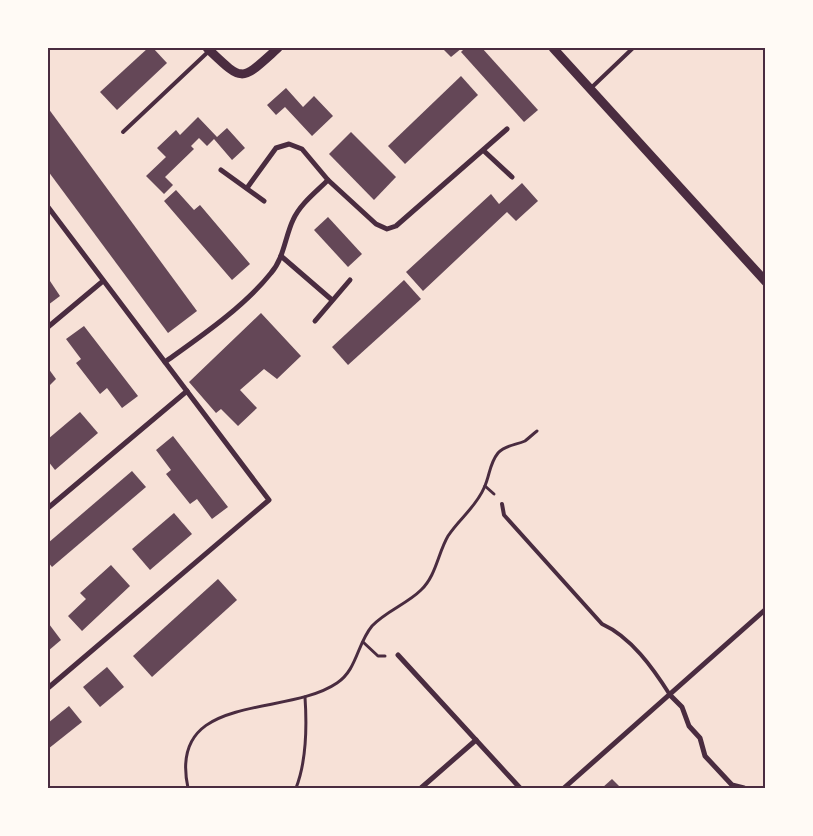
<svg xmlns="http://www.w3.org/2000/svg" width="813" height="836" viewBox="0 0 813 836" font-family="'DejaVu Sans',sans-serif">
	<style>
		.building { fill: #644757 }
		.lines { fill: none; stroke-linecap: round; stroke-linejoin: round }
		.path { stroke: #4a2c40; stroke-width: 3 }
		.service { stroke: #4a2c40; stroke-width: 4 }
		.minor { stroke: #4a2c40; stroke-width: 5 }
		.tertiary { stroke: #4a2c40; stroke-width: 9 }
		.neatline { fill: none; stroke: #4a2c40; stroke-width: 2 }
	</style>
	<rect width="100%" height="100%" fill="#f7e1d7"/>
	<g class="building">
		<path d="M 148,48 L 153,48 L 167,63 L 117,110 L 100,92 Z"/>
		<path d="M 442,48 L 462,48 L 451,57 Z"/>
		<path d="M 465,48 L 482,48 L 538,110 L 524,122 L 461,52 Z"/>
		<path d="M 461,76 L 478,95 L 405,164 L 388,146 Z"/>
		<path d="M 286,88 L 303,107 L 314,96 L 333,116 L 312,136 L 285,107 L 276,115 L 267,105 Z"/>
		<path d="M 48,108 L 197,311 L 168,333 L 48,171 Z"/>
		<path d="M 198,117 L 217,137 L 227,128 L 245,148 L 232,160 L 214,139 L 207,146 L 199,138 L 191,146 L 194,149 L 165,177 L 173,185 L 164,194 L 146,176 L 166,157 L 157,148 L 176,130 L 180,135 Z"/>
		<path d="M 351,132 L 396,177 L 374,200 L 329,154 Z"/>
		<path d="M 522,183 L 538,201 L 516,221 L 507,212 L 423,291 L 406,272 L 491,194 L 499,204 Z"/>
		<path d="M 176,190 L 194,210 L 200,205 L 250,264 L 232,280 L 164,201 Z"/>
		<path d="M 328,217 L 362,254 L 348,267 L 314,230 Z"/>
		<path d="M 48,278 L 60,296 L 48,305 Z"/>
		<path d="M 404,280 L 421,299 L 348,365 L 332,347 Z"/>
		<path d="M 261,313 L 301,356 L 277,379 L 264,369 L 240,390 L 257,408 L 238,426 L 221,409 L 216,413 L 189,382 Z"/>
		<path d="M 84,326 L 138,396 L 122,408 L 107,388 L 100,394 L 76,363 L 81,359 L 66,339 Z"/>
		<path d="M 48,368 L 56,379 L 48,387 Z"/>
		<path d="M 80,412 L 98,433 L 55,470 L 48,461 L 48,439 Z"/>
		<path d="M 173,436 L 228,507 L 212,519 L 197,499 L 190,504 L 166,474 L 171,470 L 156,450 Z"/>
		<path d="M 132,471 L 146,487 L 52,567 L 48,562 L 48,543 Z"/>
		<path d="M 174,513 L 192,534 L 150,570 L 132,549 Z"/>
		<path d="M 111,565 L 130,586 L 82,631 L 68,616 L 86,599 L 80,593 Z"/>
		<path d="M 218,579 L 237,600 L 152,677 L 133,656 Z"/>
		<path d="M 49,624 L 61,640 L 48,651 L 48,625 Z"/>
		<path d="M 107,667 L 124,687 L 100,707 L 83,687 Z"/>
		<path d="M 69,706 L 82,722 L 48,749 L 48,723 Z"/>
		<path d="M 612,779 L 621,788 L 602,788 Z"/>
	</g>
	<g class="lines">
		<g class="path">
			<path d="M 485,486 L 494,494"/>
			<path d="M 363,642 L 378,656 L 385,656"/>
			<path d="M 188,788 C 167,691 286,718 337,683 C 357,670 357,644 372,626 C 386,611 407,604 421,590 C 436,576 438,553 448,536 C 459,519 476,507 484,488 C 490,476 489,464 498,453 C 505,445 516,445 525,441 C 529,438 533,434 537,431"/>
			<path d="M 296,788 C 307,760 307,727 305,697"/>
		</g>
		<g class="service">
			<path d="M 590,89 L 633,48"/>
			<path d="M 123,132 L 209,51"/>
			<path d="M 502,504 L 504,515 L 602,624 C 631,637 653,668 670,695"/>
		</g>
		<g class="minor">
			<path d="M 484,151 L 512,177"/>
			<path d="M 221,170 L 264,201"/>
			<path d="M 247,188 L 276,148 L 289,144 L 302,149 L 328,180 L 376,224 L 387,229 L 396,226 L 507,129"/>
			<path d="M 48,207 L 269,500 L 48,688"/>
			<path d="M 281,256 L 332,300"/>
			<path d="M 315,321 L 350,280"/>
			<path d="M 48,327 L 103,281"/>
			<path d="M 165,362 C 200,337 244,307 271,273 C 284,258 285,237 293,220 C 300,204 316,192 328,180"/>
			<path d="M 48,508 L 187,391"/>
			<path d="M 398,655 L 520,788"/>
			<path d="M 670,695 L 682,707 L 689,726 L 700,738 L 705,756 L 732,785 L 744,788"/>
			<path d="M 421,788 L 476,740"/>
			<path d="M 564,788 L 766,609"/>
		</g>
		<g class="tertiary">
			<path d="M 207,48 C 244,83 240,82 278,48"/>
			<path d="M 553,48 L 766,282"/>
		</g>
	</g>
	<rect width="813" height="836" fill="none" stroke="#fffaf5" stroke-width="98"/>
	<rect x="49" y="49" width="715" height="738" class="neatline"/>
</svg>
